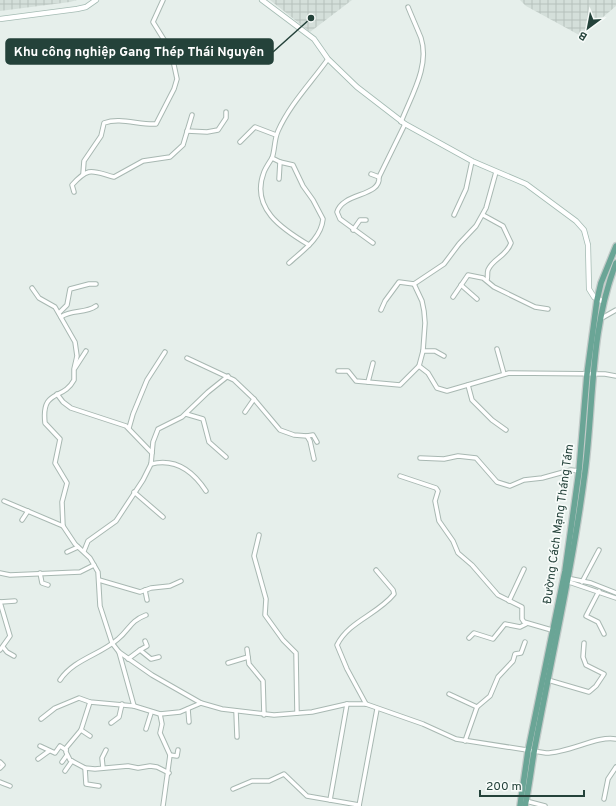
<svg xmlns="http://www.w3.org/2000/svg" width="616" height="806" viewBox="0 0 616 806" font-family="Overpass,sans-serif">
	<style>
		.industrial { fill: url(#industrial-grid) }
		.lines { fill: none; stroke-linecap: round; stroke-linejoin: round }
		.minor-casing { stroke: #a8b8b2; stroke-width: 5.5 }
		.secondary-casing { stroke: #a4bbb3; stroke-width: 6 }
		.primary-casing { stroke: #c2cac8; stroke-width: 8 }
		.minor { stroke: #fff; stroke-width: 3.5 }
		.secondary { stroke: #fff; stroke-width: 4.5 }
		.primary { stroke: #6aa596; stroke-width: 5.5 }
		.labels { text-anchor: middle; stroke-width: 3.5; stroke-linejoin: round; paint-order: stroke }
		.street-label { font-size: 12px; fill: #24423a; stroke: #f7fbf9 }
		.leader { fill: none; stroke: #24423a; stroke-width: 1.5 }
		.callout-dot { fill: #24423a; stroke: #f7fbf9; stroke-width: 1.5 }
		.callout { fill: #24423a; stroke: #24423a; stroke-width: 1.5 }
		.callout-label { font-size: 13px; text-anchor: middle; font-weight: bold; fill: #fff }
	</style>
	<defs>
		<pattern id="industrial-grid" width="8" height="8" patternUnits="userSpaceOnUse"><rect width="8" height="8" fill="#d4dfda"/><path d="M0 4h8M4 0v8" fill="none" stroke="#b6c1bc"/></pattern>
	</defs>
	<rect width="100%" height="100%" fill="#e6efeb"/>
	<g class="industrial">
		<path d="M 0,0 L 77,0 L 70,2 L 0,11 Z"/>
		<path d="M 270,0 L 352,0 L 310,32 Z"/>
		<path d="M 520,0 L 616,0 L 616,6 L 581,36 L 526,6 Z"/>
	</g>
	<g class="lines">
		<g class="minor-casing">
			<g id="minor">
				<path d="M 401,122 C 411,96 430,66 421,38 C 417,28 412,17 408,7"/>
				<path d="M 187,131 L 207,132 L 218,130 L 226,118 L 226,112"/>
				<path d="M 240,142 L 255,127 L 276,135"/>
				<path d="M 272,158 L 280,162 L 293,165 L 303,186 L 313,200 L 323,219 C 321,239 302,251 289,263"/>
				<path d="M 83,174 L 84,161 L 101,136 L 104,123 C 120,117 139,125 156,124 L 174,89 L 177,79 L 171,51 L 153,22 L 163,0"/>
				<path d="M 371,174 L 379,177 L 405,124"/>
				<path d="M 279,179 L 280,162"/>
				<path d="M 74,192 L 72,185 C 89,166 92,171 114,177 L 143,161 L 170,157 L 183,145 L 192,115"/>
				<path d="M 454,215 L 466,189 L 472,161"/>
				<path d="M 483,215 L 503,226 L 511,243 C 506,257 493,258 488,270 C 487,273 488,277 487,280"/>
				<path d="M 353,230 L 360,220 L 366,220"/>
				<path d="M 373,243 L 340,219 L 337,212 C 343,192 381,197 379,177"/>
				<path d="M 309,245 C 282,229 250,208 264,172 C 266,167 269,163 272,158 C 275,150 274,140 278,131 C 290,104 311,83 328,59"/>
				<path d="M 414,284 L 444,264 L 459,244 L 476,226 L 486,208 L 496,172"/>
				<path d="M 461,285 L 477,299"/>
				<path d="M 32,288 L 39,298 L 55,307 L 75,342 L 77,356 L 74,369 L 74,380 C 63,401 41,388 45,423 L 60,439 L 55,463 L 67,483 L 62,502 L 63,526 L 75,544 L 90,558 L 98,572 L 100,606 L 112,643 L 119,652 L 152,675 L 201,703 L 222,709 L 274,715 L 312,712 L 347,704 L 366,704 L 423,724 L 456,739 L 546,753 C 569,753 598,735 616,739"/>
				<path d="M 453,297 L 468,275 L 483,278 L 494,287 L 535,307 L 548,309"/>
				<path d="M 381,310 L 385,301 L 399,282 L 414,284"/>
				<path d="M 59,313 L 67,305 L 70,289 L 89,284 L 96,284"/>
				<path d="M 61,317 C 72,309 85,314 96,306"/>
				<path d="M 602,318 L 616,310"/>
				<path d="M 497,349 L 504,374"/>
				<path d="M 423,351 L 435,351 L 444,356"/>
				<path d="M 187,358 L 234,380 L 254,399 L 280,430 L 294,435 L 307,436 L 310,441 L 314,459"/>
				<path d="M 419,366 L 428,373 L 437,388 L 447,391 L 509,373 L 605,374 L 616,376"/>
				<path d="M 75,368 L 86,351"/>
				<path d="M 338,371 L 348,371 L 356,381 L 400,385 L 419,366 L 423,351 L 425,323 L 424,311 L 422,301 L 414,284"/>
				<path d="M 368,382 L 373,363"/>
				<path d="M 468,385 L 472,400 L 492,420 L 506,430"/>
				<path d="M 57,394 L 63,402 L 71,408 L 126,426 L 152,453"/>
				<path d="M 245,412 L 254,399"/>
				<path d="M 186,414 L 203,419 L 209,442 L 226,457"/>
				<path d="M 129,428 L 133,414 L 147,380 L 165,352"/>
				<path d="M 307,436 L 313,435 L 317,442"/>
				<path d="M 420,458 L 444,459 L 458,456 L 476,458 L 497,482 L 510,486 L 524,480 L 542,478 L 571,470 L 580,471"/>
				<path d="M 151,464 C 175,458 193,471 206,491"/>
				<path d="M 400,476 L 436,488 L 438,491 L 435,501 L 439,521 L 453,541 L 458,553 L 472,565 L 498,595 L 522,607 L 522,619 L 524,622 L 555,631"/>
				<path d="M 134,492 L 163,517"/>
				<path d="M 4,501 L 63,526"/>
				<path d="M 22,520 L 28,511"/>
				<path d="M 259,535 L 254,556 L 266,599 L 265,615 L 283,640 L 296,653 L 297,713"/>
				<path d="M 84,551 L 88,541 L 116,521 L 143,480 L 151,464 L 153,442 L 158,429 L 182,417 L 208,392 L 228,376"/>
				<path d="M 67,552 L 78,547"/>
				<path d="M 0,573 L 10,575 L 80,572 L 94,565"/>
				<path d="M 40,573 L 42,583 L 48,585"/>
				<path d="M 567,578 L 591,583 L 616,593"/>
				<path d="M 99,580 L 140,592 L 151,588 L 170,586 L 181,581"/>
				<path d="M 566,581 L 616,598"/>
				<path d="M 582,582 L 599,550"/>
				<path d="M 145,590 L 147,600"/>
				<path d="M 599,591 L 586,616 L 598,622 L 604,634"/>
				<path d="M 509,601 L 524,569"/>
				<path d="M 0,602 L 10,636 L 0,650"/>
				<path d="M 0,602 L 15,601"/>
				<path d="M 469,638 L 474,633 L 493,639 L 505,624 L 520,627 L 526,624"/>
				<path d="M 3,647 L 7,652 L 14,656"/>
				<path d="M 247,649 L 249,664 L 263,681 L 264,715"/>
				<path d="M 140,650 L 147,646 L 145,641"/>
				<path d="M 119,652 L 134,706"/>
				<path d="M 128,659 L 140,650 L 151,659 L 159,657"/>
				<path d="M 228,663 L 248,657"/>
				<path d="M 60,680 C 74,659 100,655 118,639 C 130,629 130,621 146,615"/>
				<path d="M 548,680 L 589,692 L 596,686 L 604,674 L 586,665 L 583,657 L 584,643"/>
				<path d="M 449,694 L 477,707"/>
				<path d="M 90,702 L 81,730 L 66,748 L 66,752 L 70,760 L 85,768 L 95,769 L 128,766 L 138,768 L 150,766 L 157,767 L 169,773"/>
				<path d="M 366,704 L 347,669 L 337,645 C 349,621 377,615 394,594 L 393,590 L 376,570"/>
				<path d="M 188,709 L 189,722"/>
				<path d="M 236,711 L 237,737"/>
				<path d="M 160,714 L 162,724 L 160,733 L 170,755 L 163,806"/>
				<path d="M 41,719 L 55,708 L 79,698 L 90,702 L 134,706 L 160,714 L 180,712 L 201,703"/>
				<path d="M 111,723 L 119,717 L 122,704"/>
				<path d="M 146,729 L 151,713"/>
				<path d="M 81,730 L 90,736"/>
				<path d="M 465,741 L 477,707 L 490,696 L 498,677 L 513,661 L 515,654 L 521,653 L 525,642"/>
				<path d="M 40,746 L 55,753 L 60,746 L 66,750"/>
				<path d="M 170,755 L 177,756 L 178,750"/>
				<path d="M 38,759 L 49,751"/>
				<path d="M 0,762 L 3,765 L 0,768"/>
				<path d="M 62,762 L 67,755"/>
				<path d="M 85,768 L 86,784 L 99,786"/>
				<path d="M 103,768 L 102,758 L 106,750"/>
				<path d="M 65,771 L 72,761"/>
				<path d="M 0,782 L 10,786"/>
				<path d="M 233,789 L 252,781 L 269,781 L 284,774 L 307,796 L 359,805"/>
				<path d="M 604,799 L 608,779 L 616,767"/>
				<path d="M 330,800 L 347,704"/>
				<path d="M 526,801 L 545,806"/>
				<path d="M 359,806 L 377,709"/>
			</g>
		</g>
		<g class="secondary-casing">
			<g id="secondary">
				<path d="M 262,0 L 314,39 L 328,59 L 357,87 L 405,124 L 472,161 L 526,184 L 576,221 L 584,230 L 588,245 L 589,289 L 594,297 L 604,302"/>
				<path d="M 0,19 L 77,9 L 86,7 L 96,0"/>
			</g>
		</g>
		<g class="primary-casing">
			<g id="primary">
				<path d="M 520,806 L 528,751 L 565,571 L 579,471 L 587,374 L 597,300 L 601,283 L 616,246"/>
				<path d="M 525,806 C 529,788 531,770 534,752 C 551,659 573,566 585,472 C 594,402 590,329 616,263"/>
			</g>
		</g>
		<use href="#minor" class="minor"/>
		<use href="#secondary" class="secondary"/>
		<use href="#primary" class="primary"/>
	</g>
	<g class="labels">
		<g class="street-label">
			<text transform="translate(558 524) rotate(-82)" y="4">Đường Cách Mạng Tháng Tám</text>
		</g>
	</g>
	<path class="leader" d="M311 18L273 52"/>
	<circle class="callout-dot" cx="311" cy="18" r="4"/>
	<rect class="callout" x="6" y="39" width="267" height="25" rx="4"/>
	<g class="callout-label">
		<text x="139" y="56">Khu công nghiệp Gang Thép Thái Nguyên</text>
	</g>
	<g transform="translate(588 28) rotate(212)" stroke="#f7fbf9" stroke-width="3" paint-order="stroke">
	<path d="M0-3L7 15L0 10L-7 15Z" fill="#24423a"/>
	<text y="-6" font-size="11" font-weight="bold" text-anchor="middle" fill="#24423a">B</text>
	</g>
	<path d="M480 790v6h104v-6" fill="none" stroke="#24423a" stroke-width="2"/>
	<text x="486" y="790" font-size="12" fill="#24423a" stroke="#f7fbf9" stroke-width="3" paint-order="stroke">200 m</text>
</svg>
